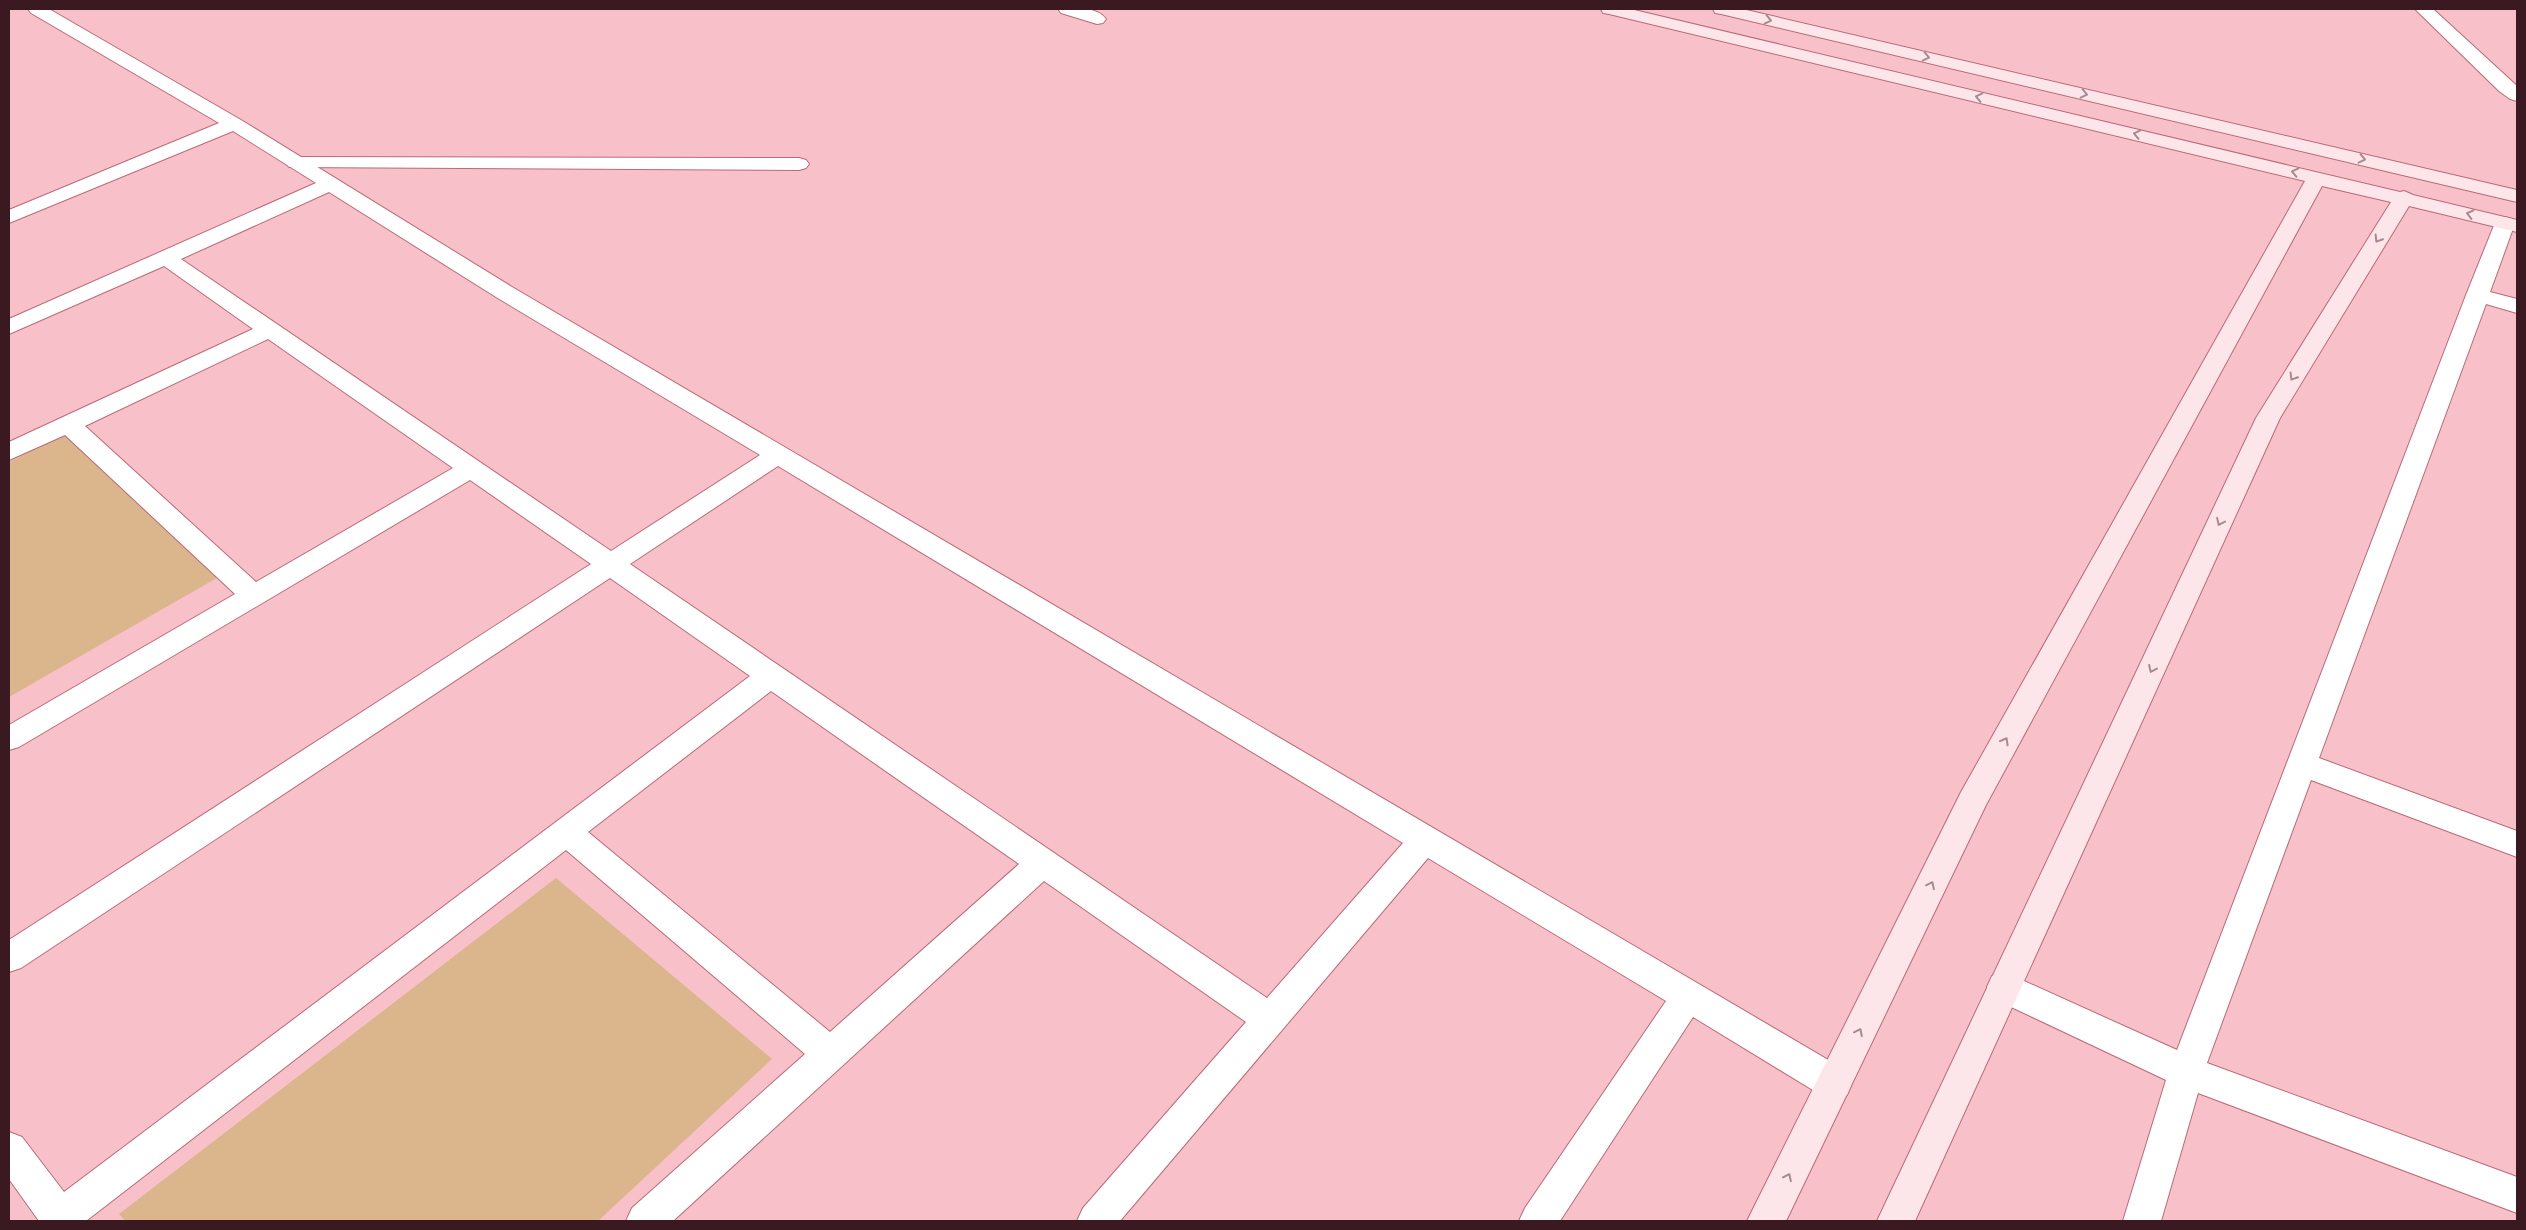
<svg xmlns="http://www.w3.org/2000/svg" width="2526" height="1230" viewBox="0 0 2526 1230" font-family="'Exo 2',sans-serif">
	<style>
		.green { fill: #dbb58c }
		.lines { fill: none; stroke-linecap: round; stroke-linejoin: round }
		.lane-casing { stroke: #bc6978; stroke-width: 2 }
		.street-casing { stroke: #bc6978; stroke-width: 2 }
		.secondary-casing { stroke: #bc6978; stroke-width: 2 }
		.lane { fill: #fff; fill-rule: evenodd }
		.street { fill: #fff; fill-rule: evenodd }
		.secondary { fill: #fde6ea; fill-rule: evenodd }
		.oneway { stroke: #a68a8f }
	</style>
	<rect width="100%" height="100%" fill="#f8c0c8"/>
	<g class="green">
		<path d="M 67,433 L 236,567 L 9,697 L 9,462 Z"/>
		<path d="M 556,878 L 772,1059 L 598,1221 L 125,1221 L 119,1214 Z"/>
	</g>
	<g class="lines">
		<g class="lane-casing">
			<g id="lane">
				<path d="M 1058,9 C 1072,8 1097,6 1106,19 L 1103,23 L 1097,24 L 1061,13 Z"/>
				<path d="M 296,157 L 799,158 L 806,160 L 809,164 L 806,168 L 799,170 L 289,167 L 286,163 L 289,159 Z"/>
			</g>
		</g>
		<g class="street-casing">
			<g id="street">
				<path d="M 28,9 L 49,9 L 241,120 L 512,287 L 1847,1071 L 1852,1083 L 1847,1095 L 1834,1099 L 1821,1095 L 1693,1017 L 1560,1221 L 1519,1221 L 1525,1208 L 1666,1001 L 1428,858 L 1120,1221 L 1077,1221 L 1083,1208 L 1246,1022 L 1044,881 L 673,1221 L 626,1221 L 632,1208 L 805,1054 L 566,850 L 86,1221 L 39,1221 L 9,1179 L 9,1132 L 22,1137 L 64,1192 L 750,676 L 610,578 L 21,968 L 9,972 L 9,940 L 591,564 L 470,480 L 19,747 L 9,750 L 9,725 L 235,594 L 65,435 L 9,460 L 9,442 L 253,329 L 164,266 L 9,334 L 9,319 L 316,183 L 233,131 L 9,223 L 9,210 L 219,123 L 31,13 ZM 329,192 L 496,297 L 760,455 L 611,551 L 181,259 ZM 268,339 L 453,468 L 256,582 L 85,426 ZM 778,466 L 1403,843 L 1267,998 L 630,564 ZM 771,691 L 1019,864 L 830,1032 L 588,832 Z"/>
				<path d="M 2415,9 L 2433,9 L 2517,86 L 2517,101 L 2510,99 L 2499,91 Z"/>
				<path d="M 2505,217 L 2512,219 L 2515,223 L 2490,292 L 2517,299 L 2517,313 L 2486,304 L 2319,758 L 2517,831 L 2517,857 L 2311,780 L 2207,1063 L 2517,1177 L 2517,1213 L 2198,1093 L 2161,1221 L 2123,1221 L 2166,1080 L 1992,998 L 1987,987 L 1992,976 L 2004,972 L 2177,1050 L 2466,295 L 2495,223 L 2498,219 Z"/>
			</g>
		</g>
		<g class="secondary-casing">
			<g id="secondary">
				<path d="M 1601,9 L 1630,9 L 2400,192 L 2404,191 L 2413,195 L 2517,220 L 2517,232 L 2409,206 L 2280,418 L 1915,1221 L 1877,1221 L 2256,418 L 2391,202 L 2322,186 L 1986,805 L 1786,1221 L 1747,1221 L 1961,792 L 2305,181 L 1609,14 L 1603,13 Z"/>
				<path d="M 1713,9 L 1742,9 L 2517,190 L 2517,202 L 1721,14 L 1715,13 Z"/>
			</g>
		</g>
		<use href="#lane" class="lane"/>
		<use href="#street" class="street"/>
		<use href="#secondary" class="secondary"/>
	</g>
	<defs><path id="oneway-chevron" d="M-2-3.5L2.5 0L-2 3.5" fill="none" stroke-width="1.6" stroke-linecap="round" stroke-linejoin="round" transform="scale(1.25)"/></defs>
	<g class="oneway">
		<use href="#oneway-chevron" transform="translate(1768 20) rotate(13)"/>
		<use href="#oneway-chevron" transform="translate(1926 57) rotate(13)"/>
		<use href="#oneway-chevron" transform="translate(2084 94) rotate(13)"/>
		<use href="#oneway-chevron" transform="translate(1979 97) rotate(-167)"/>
		<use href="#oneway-chevron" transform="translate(2137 134) rotate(-167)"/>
		<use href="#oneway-chevron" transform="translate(2362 159) rotate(13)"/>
		<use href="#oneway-chevron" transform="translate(2295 172) rotate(-167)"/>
		<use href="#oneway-chevron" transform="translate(2470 214) rotate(-166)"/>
		<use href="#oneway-chevron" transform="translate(2378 239) rotate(122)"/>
		<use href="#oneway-chevron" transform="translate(2293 377) rotate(122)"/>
		<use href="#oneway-chevron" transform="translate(2220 522) rotate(115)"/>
		<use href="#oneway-chevron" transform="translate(2152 669) rotate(115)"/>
		<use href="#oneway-chevron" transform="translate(2005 741) rotate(-61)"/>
		<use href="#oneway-chevron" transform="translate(1931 885) rotate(-64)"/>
		<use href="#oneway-chevron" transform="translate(1859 1032) rotate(-64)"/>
		<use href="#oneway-chevron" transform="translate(1788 1177) rotate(-64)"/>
	</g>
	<rect width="2526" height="1230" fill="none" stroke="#3b1920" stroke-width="20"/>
</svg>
